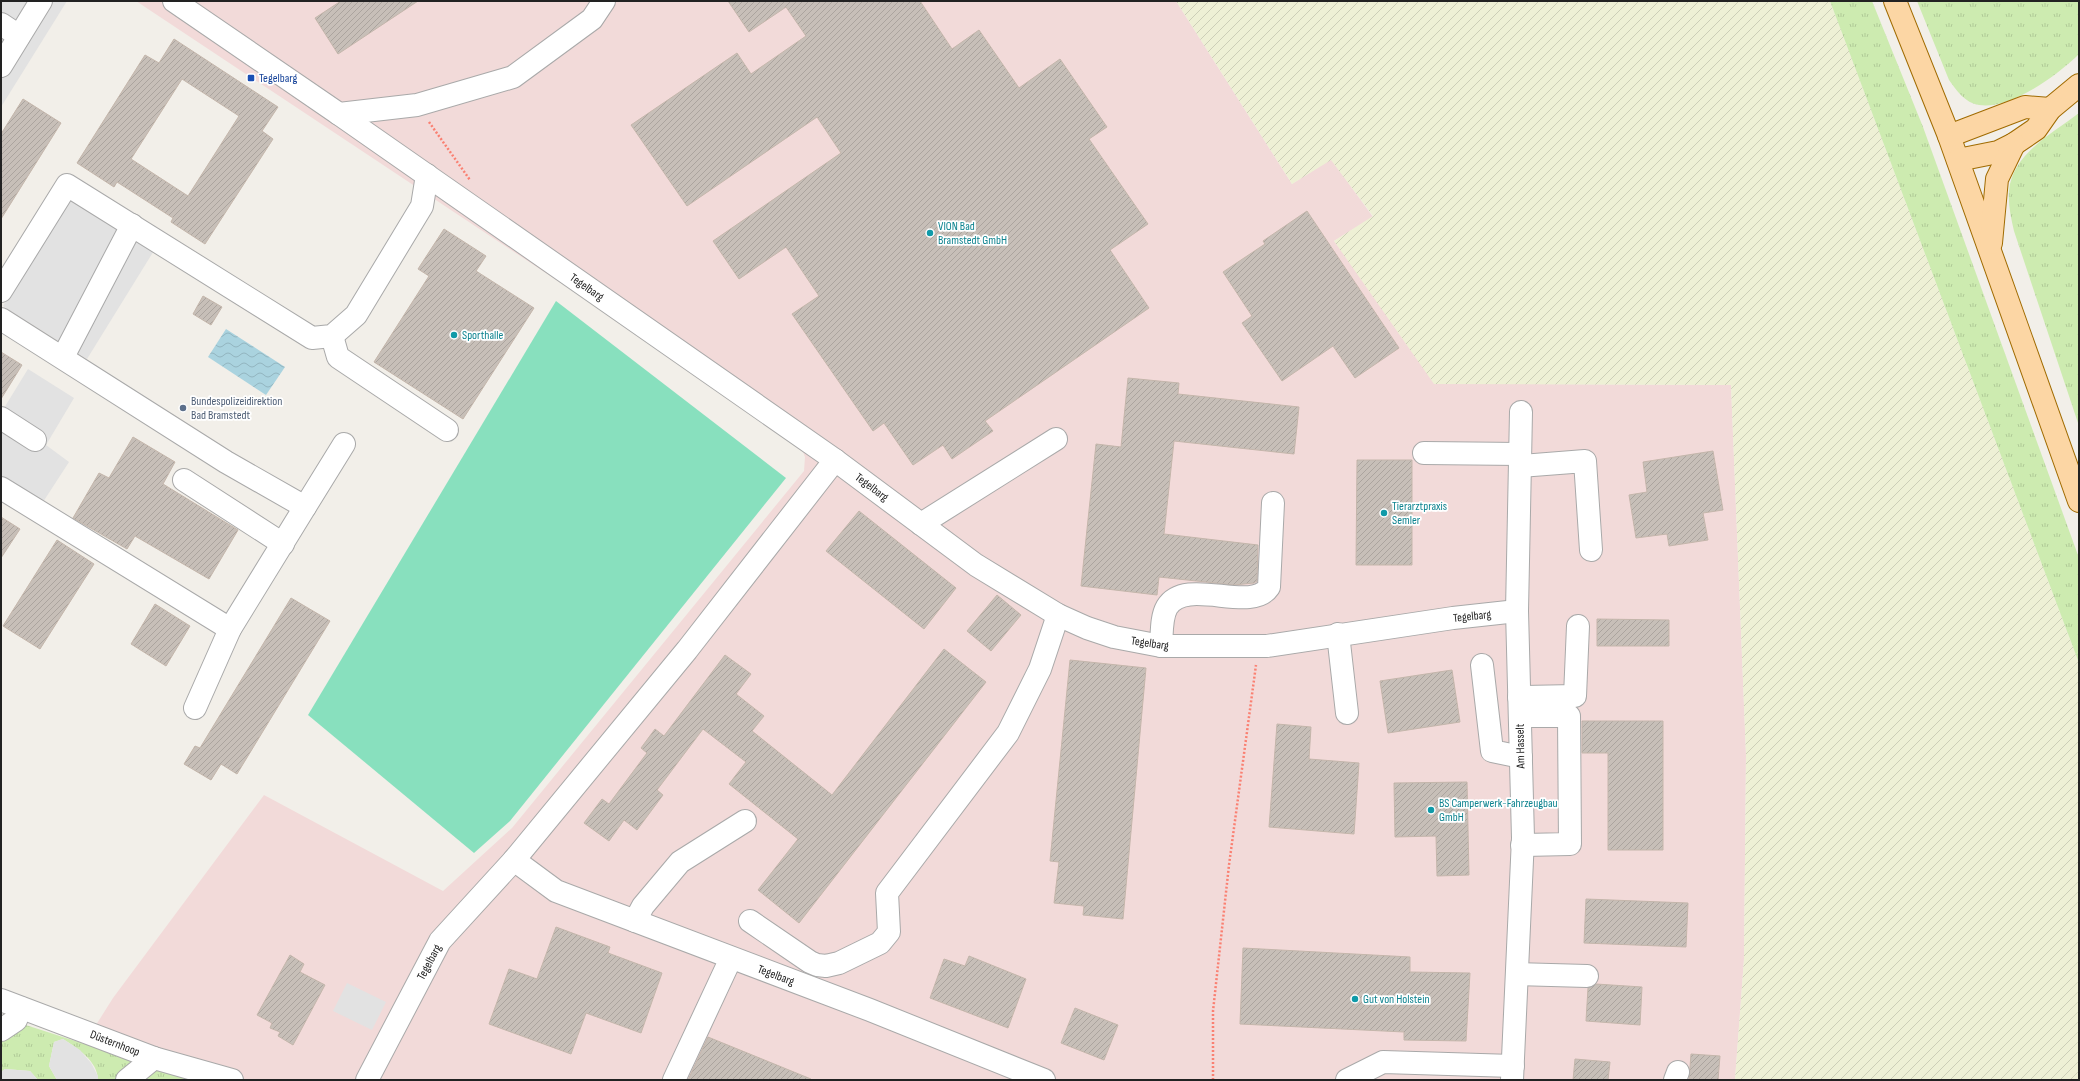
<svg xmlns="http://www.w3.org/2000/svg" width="2080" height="1081" viewBox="0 0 2080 1081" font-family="'Sofia Sans Condensed',sans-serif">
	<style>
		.commercial { fill: #f2dad9 }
		.farmland { fill: url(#farmland-furrows) }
		.grass { fill: url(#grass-tufts) }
		.pitch { fill: #88e0be }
		.parking { fill: #e2e2e2 }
		.water { fill: url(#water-waves) }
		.building { fill: url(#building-hatch); stroke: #c4b6ab; fill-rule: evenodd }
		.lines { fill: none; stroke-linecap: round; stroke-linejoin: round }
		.minor-casing { stroke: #a9a9a9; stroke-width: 24 }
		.major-casing { stroke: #a06b00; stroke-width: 24 }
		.path { stroke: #fa8072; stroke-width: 2.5; stroke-dasharray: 2 2; stroke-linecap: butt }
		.minor { stroke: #fff; stroke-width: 22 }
		.major { stroke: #fcd6a4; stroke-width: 22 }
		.transit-dot { fill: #1a4fb4; stroke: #fff; stroke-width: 1.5 }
		.culture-dot { fill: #0f9aa8; stroke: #fff; stroke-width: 1.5 }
		.service-dot { fill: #5c6f8a; stroke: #fff; stroke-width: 1.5 }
		.labels { text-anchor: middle; stroke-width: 3.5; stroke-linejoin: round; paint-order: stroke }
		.transit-label { font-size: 12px; fill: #164399; stroke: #fff; text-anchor: start }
		.culture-label { font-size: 12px; fill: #0d838f; stroke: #fff; text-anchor: start }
		.street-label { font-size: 12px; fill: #222; stroke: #fff }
		.service-label { font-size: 12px; fill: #4e5e75; stroke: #fff; text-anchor: start }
	</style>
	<defs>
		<pattern id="farmland-furrows" width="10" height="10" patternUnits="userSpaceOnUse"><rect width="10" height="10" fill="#eef0d5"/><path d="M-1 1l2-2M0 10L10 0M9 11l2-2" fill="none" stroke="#ccceb7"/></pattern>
		<pattern id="grass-tufts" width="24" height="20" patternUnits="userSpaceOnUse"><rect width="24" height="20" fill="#cdebb0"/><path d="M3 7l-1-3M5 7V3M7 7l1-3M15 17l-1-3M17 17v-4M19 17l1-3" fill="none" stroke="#b0c997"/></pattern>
		<pattern id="water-waves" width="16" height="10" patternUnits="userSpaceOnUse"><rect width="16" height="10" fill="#aad3df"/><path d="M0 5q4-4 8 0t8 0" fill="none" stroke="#92b5bf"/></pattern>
		<pattern id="building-hatch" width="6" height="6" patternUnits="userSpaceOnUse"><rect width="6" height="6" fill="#c7bfb8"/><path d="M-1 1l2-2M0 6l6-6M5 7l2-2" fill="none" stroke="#aba49e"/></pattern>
	</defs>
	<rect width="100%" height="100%" fill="#f2efe9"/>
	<path class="commercial" d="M 136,1 L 1176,1 L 1292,184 L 1331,159 L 1373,217 L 1334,241 L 1518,384 L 1731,385 L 1746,755 L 1744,959 L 1735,1080 L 196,1080 L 84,1044 L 113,998 L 264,795 L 443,891 L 512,828 L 804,471 L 805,457 L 799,441 Z"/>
	<path class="farmland" d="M 1176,1 L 1830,1 L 2079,663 L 2079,1080 L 1735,1080 L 1744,959 L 1746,755 L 1731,385 L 1434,384 L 1334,241 L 1373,216 L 1331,160 L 1292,184 Z"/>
	<g class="grass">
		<path d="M 1830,1 L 1872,1 L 1923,127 L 2079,558 L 2079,663 Z"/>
		<path d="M 1917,1 L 2079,1 L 2079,54 C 2058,75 2010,110 1979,105 C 1965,103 1956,90 1949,80 Z"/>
		<path d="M 2079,113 L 2079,426 L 2014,231 C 2011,218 2008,205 2009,191 C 2012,154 2053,133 2079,113 Z"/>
		<path d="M 1,1017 L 196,1080 L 98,1080 C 98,1061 77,1048 63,1039 L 54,1042 L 49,1066 L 57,1080 L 38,1080 L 30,1071 L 5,1069 L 1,1072 Z"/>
	</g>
	<path class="pitch" d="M 556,301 L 786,478 L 510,821 L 474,853 L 308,715 Z"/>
	<g class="parking">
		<path d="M 1,1 L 67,1 L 1,107 Z"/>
		<path d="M 71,196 L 155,249 L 87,359 L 3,306 Z"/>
		<path d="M 28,369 L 74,398 L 46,445 L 69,462 L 43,502 L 1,476 L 1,413 Z"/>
		<path d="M 347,983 L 386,1002 L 372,1030 L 333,1011 Z"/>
		<path d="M 63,1039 L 80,1050 L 91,1063 L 98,1076 L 98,1080 L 57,1080 L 49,1066 L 54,1042 Z"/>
		<path d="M 5,1069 L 30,1071 L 38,1080 L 1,1080 L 1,1072 Z"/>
	</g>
	<path class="water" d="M 226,329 L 285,367 L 266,395 L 208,357 Z"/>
	<g class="building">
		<path d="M 341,1 L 418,1 L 338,54 L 315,18 Z"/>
		<path d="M 728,1 L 920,1 L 952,49 L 979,30 L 1019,88 L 1060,59 L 1107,127 L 1089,139 L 1148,224 L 1110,250 L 1149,308 L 985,421 L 993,431 L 952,459 L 943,445 L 913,465 L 884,423 L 873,431 L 792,314 L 819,296 L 786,247 L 739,279 L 713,241 L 841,153 L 817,117 L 687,206 L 631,125 L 737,53 L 751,74 L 806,36 L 786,7 L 749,32 Z"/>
		<path d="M 174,39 L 278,107 L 262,131 L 273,139 L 205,244 L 171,222 L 173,218 L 117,182 L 114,187 L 77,163 L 145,55 L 159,63 ZM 182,79 L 239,116 L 188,196 L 131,159 Z"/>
		<path d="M 23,99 L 61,123 L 1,219 L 1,134 Z"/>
		<path d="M 1307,211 L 1399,348 L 1355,378 L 1333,346 L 1282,381 L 1242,323 L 1252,316 L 1223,272 L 1265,244 L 1263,241 Z"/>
		<path d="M 444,229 L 486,256 L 476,271 L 534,308 L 463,419 L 374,362 L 429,276 L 418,269 Z"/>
		<path d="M 203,296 L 222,307 L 211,325 L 193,314 Z"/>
		<path d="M 1,352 L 22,365 L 1,399 Z"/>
		<path d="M 1128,378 L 1179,383 L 1178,394 L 1299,407 L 1294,454 L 1174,441 L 1164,534 L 1258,545 L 1257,581 L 1254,583 L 1234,585 L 1159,577 L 1157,595 L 1081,586 L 1096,444 L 1121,447 Z"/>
		<path d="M 133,437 L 175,462 L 163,484 L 238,530 L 209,579 L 135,536 L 127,549 L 73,518 L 99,473 L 109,478 Z"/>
		<path d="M 1713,451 L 1723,510 L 1703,513 L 1708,540 L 1669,546 L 1667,534 L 1636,538 L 1629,495 L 1647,492 L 1643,462 Z"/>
		<path d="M 1357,460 L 1412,460 L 1412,565 L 1356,565 Z"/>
		<path d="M 859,511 L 956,588 L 924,629 L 826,551 Z"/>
		<path d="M 1,517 L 20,529 L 1,558 Z"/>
		<path d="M 57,540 L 94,564 L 40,649 L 3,626 Z"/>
		<path d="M 997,595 L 1021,615 L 991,651 L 967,631 Z"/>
		<path d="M 291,598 L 330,621 L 237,774 L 221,764 L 211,780 L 184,764 L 195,746 L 200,748 Z"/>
		<path d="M 155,604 L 190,626 L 166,666 L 131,644 Z"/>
		<path d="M 1597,619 L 1669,620 L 1669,646 L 1597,646 Z"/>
		<path d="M 944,649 L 986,682 L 799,923 L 758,890 L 798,839 L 729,784 L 746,762 L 703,729 L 657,790 L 663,795 L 637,830 L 624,820 L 609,841 L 584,823 L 602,799 L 609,804 L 647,753 L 641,748 L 655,729 L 664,736 L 725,655 L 751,674 L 736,694 L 764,716 L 752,731 L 832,795 Z"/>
		<path d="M 1070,660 L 1146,668 L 1123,919 L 1083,915 L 1084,906 L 1054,903 L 1059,862 L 1050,861 Z"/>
		<path d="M 1452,670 L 1460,722 L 1388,733 L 1380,681 Z"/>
		<path d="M 1582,721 L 1663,721 L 1663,850 L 1608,850 L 1608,753 L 1582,753 Z"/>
		<path d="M 1277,724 L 1311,727 L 1309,759 L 1359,763 L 1354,834 L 1269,827 Z"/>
		<path d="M 1467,782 L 1469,875 L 1437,876 L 1436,836 L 1395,837 L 1394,783 Z"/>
		<path d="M 1586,899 L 1688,903 L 1686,947 L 1584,943 Z"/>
		<path d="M 556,927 L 610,947 L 608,953 L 662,973 L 641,1033 L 586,1013 L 571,1054 L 489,1024 L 509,969 L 537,979 Z"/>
		<path d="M 1243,948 L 1410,957 L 1410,972 L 1470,973 L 1466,1041 L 1404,1040 L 1404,1032 L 1240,1024 Z"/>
		<path d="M 290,955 L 304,964 L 300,972 L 325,985 L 293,1045 L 278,1036 L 280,1032 L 270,1028 L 272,1023 L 257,1015 Z"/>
		<path d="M 969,956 L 1026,979 L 1008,1028 L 930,998 L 944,959 L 965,966 Z"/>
		<path d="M 1596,984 L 1642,987 L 1640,1025 L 1586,1021 L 1588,988 Z"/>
		<path d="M 1075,1008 L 1118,1025 L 1104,1060 L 1061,1043 Z"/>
		<path d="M 708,1037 L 811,1079 L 811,1080 L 688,1080 Z"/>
		<path d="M 1691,1054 L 1720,1056 L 1718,1080 L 1689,1080 Z"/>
		<path d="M 1575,1059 L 1610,1062 L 1608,1080 L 1573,1080 Z"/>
	</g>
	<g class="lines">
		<g class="minor-casing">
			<g id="minor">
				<path d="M 174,1 L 339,114 L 417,105 L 513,77 L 592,19 L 604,1"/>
				<path d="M 1,24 L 19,36"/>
				<path d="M 1,66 L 41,1"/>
				<path d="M 339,114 L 835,460 L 976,565 L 1058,615 L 1087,628 L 1114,637 L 1161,646 L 1267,646 L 1453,618 L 1517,611"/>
				<path d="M 1,291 L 67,185 L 312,338 L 332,336 L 356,315 L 422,206 L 427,175"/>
				<path d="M 1,319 L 226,462 L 305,507 L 344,444"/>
				<path d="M 332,336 L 338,357 L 447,430"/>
				<path d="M 63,357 L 132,225"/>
				<path d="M 1,418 L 35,440"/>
				<path d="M 1424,453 L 1520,454"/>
				<path d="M 1520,466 L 1585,461 L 1591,550"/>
				<path d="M 184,480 L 283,544"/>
				<path d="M 1,488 L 230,629"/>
				<path d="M 921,524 L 1056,439"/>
				<path d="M 1338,634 L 1347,713"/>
				<path d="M 1161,646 C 1162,634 1161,617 1167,607 C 1186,576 1251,614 1269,587 L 1273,503"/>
				<path d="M 1482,665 L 1492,751 L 1521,757"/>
				<path d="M 1519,697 L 1575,696 L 1578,626"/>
				<path d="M 195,708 L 230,629 L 305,507"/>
				<path d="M 1520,716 L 1569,716 L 1570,844 L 1522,845"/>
				<path d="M 514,860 L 556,891 L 870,1010 L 1044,1080"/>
				<path d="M 635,921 L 643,906 L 680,862 L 745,821"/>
				<path d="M 750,921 L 810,962 L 817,965 L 826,966 L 839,963 L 880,943 L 889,932 L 887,893 L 1008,733 L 1040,669 L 1058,615"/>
				<path d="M 1517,974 L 1587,976"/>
				<path d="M 1,1000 L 154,1058 L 232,1080"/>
				<path d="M 1,1030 L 16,1020 L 21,1008"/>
				<path d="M 127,1080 L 154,1058"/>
				<path d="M 367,1080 L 440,941 L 514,860 L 687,650 L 835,460"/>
				<path d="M 674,1080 L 731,958"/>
				<path d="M 1347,1080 L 1383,1062 L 1513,1066"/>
				<path d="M 1512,1080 L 1523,838 L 1517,611 L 1521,412"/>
				<path d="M 1675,1080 L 1678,1072"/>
			</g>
		</g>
		<g class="major-casing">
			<g id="major">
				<path d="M 1895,1 L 1949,136 L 2079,501"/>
				<path d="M 1949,136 L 2025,107 L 2050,109"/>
				<path d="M 1958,160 L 1998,152 L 2014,144 L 2036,129 L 2050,109 L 2079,85"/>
				<path d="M 1991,243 L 1997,179 L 2014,144"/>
			</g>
		</g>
		<g class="path">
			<path d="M 429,122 L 470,180"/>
			<path d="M 1213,1080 L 1213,1011 L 1229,865 L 1256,665"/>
		</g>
		<use href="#minor" class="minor"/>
		<use href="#major" class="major"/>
	</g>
	<rect class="transit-dot" x="247" y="74" width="8" height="8" rx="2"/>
	<g class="culture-dot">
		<circle cx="930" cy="233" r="4"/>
		<circle cx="454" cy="335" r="4"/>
		<circle cx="1384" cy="513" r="4"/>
		<circle cx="1431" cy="810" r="4"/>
		<circle cx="1355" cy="999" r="4"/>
	</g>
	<circle class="service-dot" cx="183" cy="408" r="4"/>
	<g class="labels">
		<g class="transit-label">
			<text x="259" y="82">Tegelbarg</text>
		</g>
		<g class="culture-label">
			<text x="938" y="230">VION Bad<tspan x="938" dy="14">Bramstedt GmbH</tspan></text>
			<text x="462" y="339">Sporthalle</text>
			<text x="1392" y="510">Tierarztpraxis<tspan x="1392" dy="14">Semler</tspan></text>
			<text x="1439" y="807">BS Camperwerk-Fahrzeugbau<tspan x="1439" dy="14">GmbH</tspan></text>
			<text x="1363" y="1003">Gut von Holstein</text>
		</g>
		<g class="street-label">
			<text transform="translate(587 287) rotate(35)" y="4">Tegelbarg</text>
			<text transform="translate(872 487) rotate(37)" y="4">Tegelbarg</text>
			<text transform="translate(1472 616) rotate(-6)" y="4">Tegelbarg</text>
			<text transform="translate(1150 643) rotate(8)" y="4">Tegelbarg</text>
			<text transform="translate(1520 746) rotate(-91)" y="4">Am Hasselt</text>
			<text transform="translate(429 962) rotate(-62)" y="4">Tegelbarg</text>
			<text transform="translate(776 975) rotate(21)" y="4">Tegelbarg</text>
			<text transform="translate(115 1043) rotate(21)" y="4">Düsternhoop</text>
		</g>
		<g class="service-label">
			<text x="191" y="405">Bundespolizeidirektion<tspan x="191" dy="14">Bad Bramstedt</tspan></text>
		</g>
	</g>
	<rect width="2080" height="1081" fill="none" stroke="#222222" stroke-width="4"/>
</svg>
